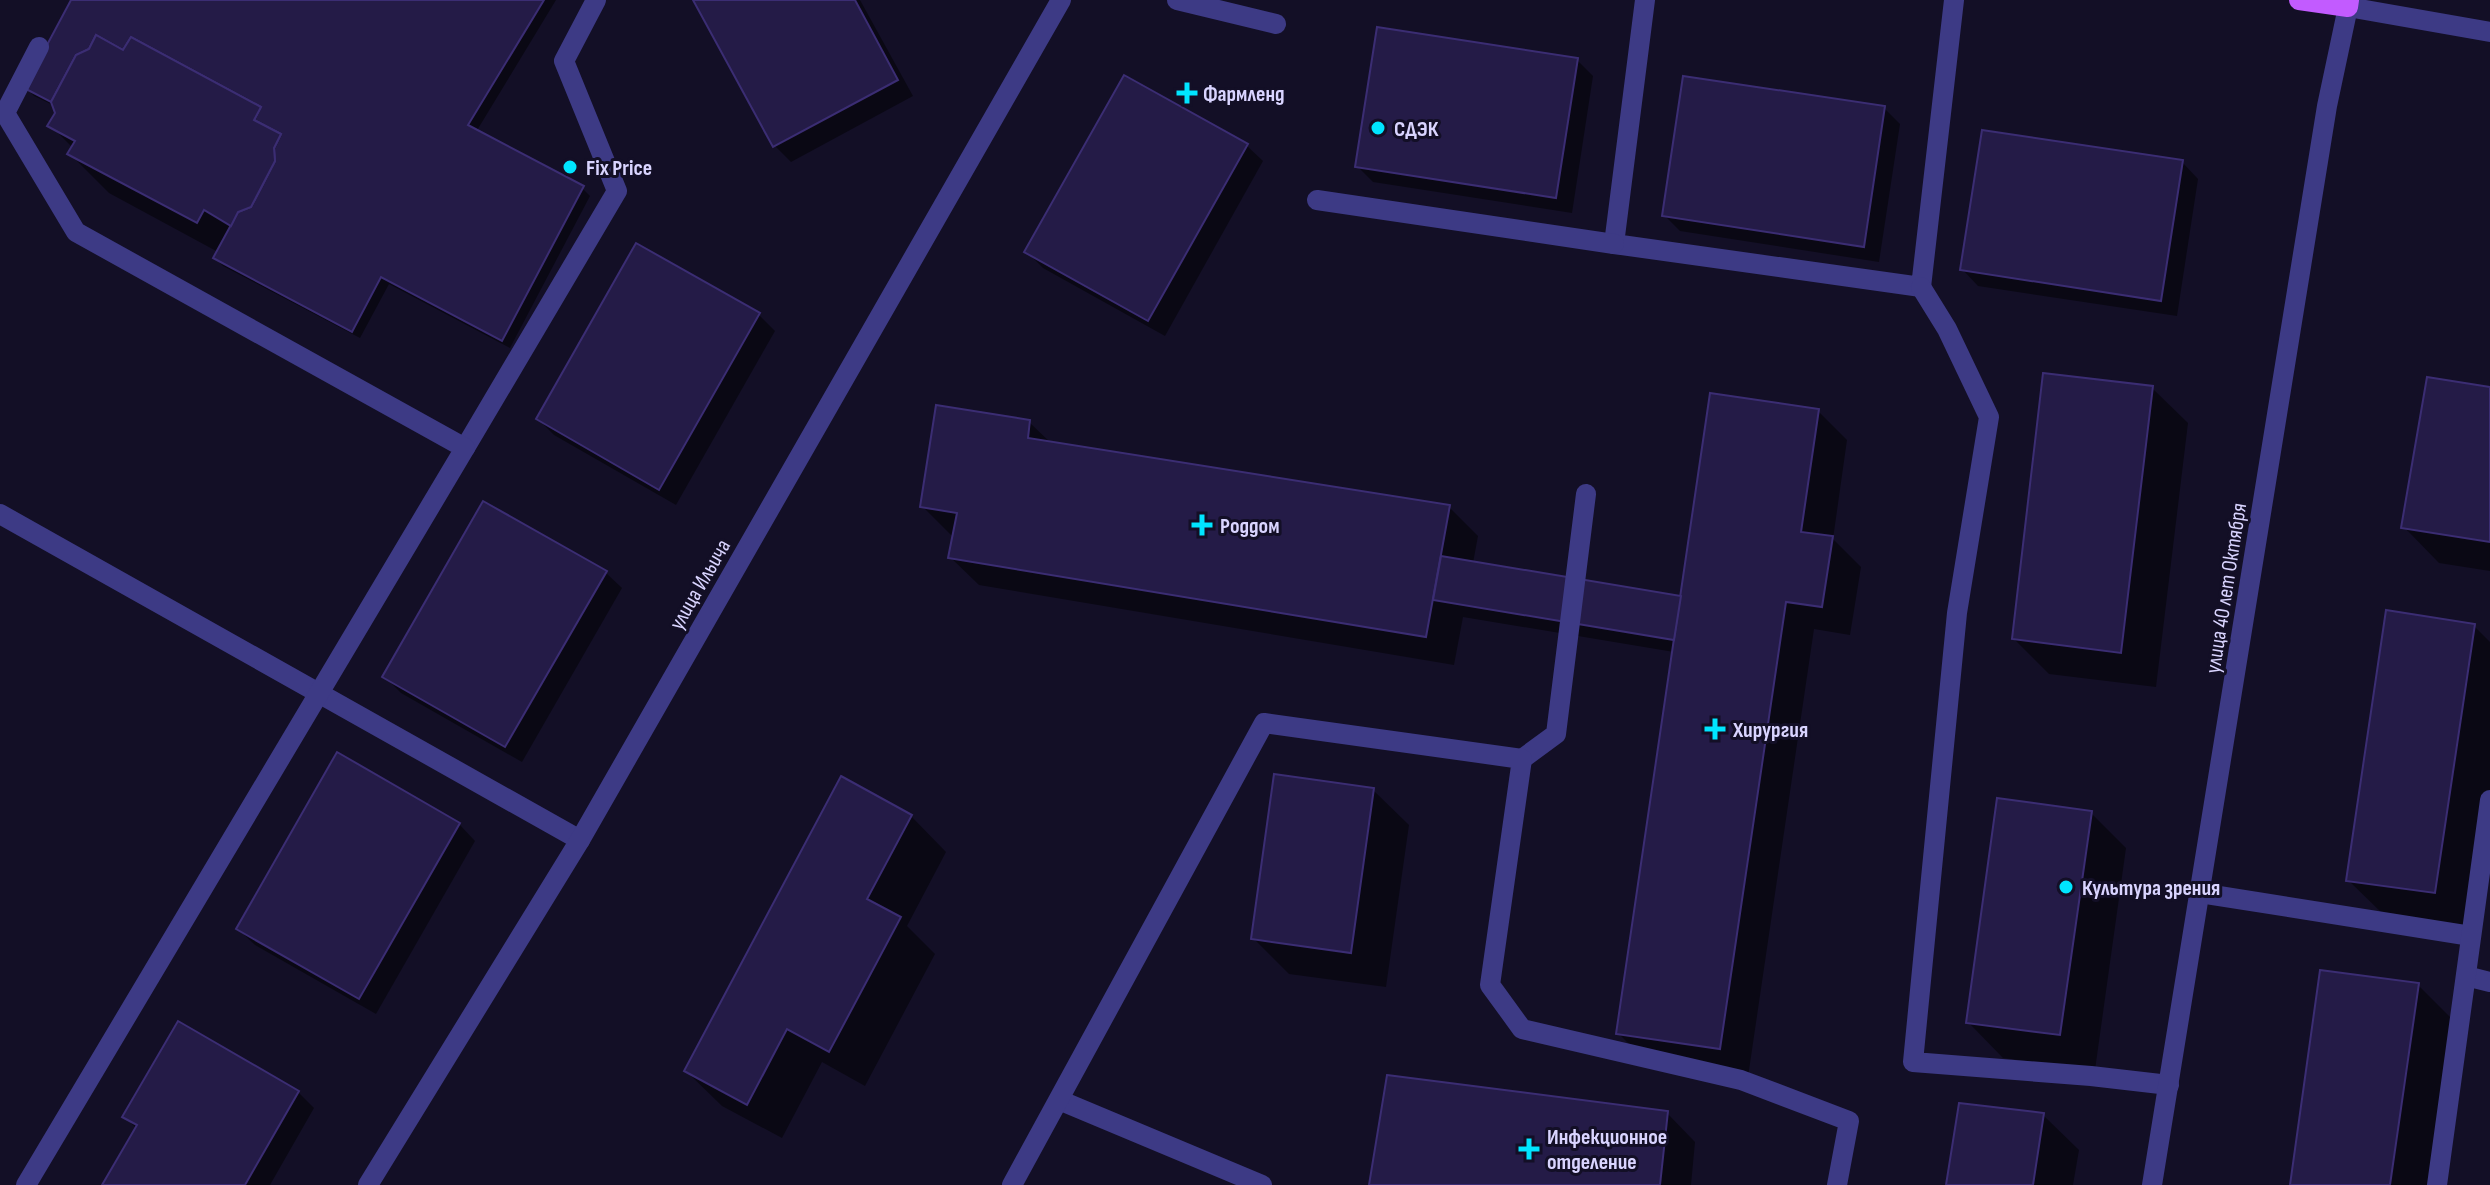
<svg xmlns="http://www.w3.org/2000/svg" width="2490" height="1185" viewBox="0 0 2490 1185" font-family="'Sofia Sans Condensed',sans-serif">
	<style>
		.shadow { fill: #0007 }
		.building { fill: #241b47; stroke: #3b2d73; stroke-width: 2 }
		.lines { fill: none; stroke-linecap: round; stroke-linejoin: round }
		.minor { stroke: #3d3a85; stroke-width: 20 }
		.major { stroke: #c25bff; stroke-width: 20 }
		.poi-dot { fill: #00e5ff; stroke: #130f26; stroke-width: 3 }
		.labels { text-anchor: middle; stroke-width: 6; stroke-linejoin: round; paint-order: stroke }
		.poi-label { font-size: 22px; font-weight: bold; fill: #d9d4ff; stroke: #130f26; text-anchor: start }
		.street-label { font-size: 22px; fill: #d9d4ff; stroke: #130f26 }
	</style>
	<rect width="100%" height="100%" fill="#130f26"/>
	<g class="shadow">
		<path d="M 73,0 L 556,0 L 476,132 L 582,188 L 590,196 L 510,348 L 389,284 L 360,338 L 223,266 L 215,258 L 218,252 L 109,193 L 70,154 L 73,148 L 50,125 L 57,114 L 55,106 L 34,96 L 26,88 Z"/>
		<path d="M 695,0 L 860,0 L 913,96 L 791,162 L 775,146 Z"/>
		<path d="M 1577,60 L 1593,76 L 1572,213 L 1373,182 L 1357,166 Z"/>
		<path d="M 1884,108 L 1900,124 L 1879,262 L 1680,231 L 1664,215 Z"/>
		<path d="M 1246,145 L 1263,161 L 1165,336 L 1043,268 L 1027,252 Z"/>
		<path d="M 2182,162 L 2198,179 L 2177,316 L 1978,286 L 1962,269 Z"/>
		<path d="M 759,315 L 775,331 L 676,505 L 554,435 L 538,419 Z"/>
		<path d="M 2152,388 L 2188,423 L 2156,687 L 2049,674 L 2014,639 Z"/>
		<path d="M 2490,389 L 2490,571 L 2439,563 L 2404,527 Z"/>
		<path d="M 1818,411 L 1847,440 L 1833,539 L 1861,567 L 1850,635 L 1814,629 L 1748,1077 L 1647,1062 L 1618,1033 L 1674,652 L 1463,617 L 1454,665 L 979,585 L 950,557 L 954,536 L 951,535 L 922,506 L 1029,422 L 1052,444 L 1449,507 L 1478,536 L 1473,563 L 1682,598 Z"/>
		<path d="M 605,572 L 622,588 L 522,762 L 401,693 L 385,677 Z"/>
		<path d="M 2474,626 L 2490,642 L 2490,793 L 2470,928 L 2384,915 L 2348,880 Z"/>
		<path d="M 1373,790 L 1409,825 L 1386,987 L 1289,974 L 1253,938 Z"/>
		<path d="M 2091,813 L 2126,848 L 2095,1070 L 2003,1058 L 1968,1022 Z"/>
		<path d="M 911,816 L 946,852 L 907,926 L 935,954 L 865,1086 L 822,1062 L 782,1138 L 722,1106 L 686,1071 Z"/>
		<path d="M 459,824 L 475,841 L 376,1014 L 255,945 L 238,929 Z"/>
		<path d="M 2418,985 L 2453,1020 L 2430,1185 L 2292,1185 Z"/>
		<path d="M 298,1092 L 314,1108 L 270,1185 L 105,1185 L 137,1129 L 125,1117 Z"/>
		<path d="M 1667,1113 L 1695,1142 L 1691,1185 L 1371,1185 Z"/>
		<path d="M 2043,1115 L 2079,1150 L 2073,1185 L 1949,1185 Z"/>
	</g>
	<g class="building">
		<path d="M 71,0 L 544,0 L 468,125 L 584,186 L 502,341 L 381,277 L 352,332 L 213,258 L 238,212 L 251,207 L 275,161 L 274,148 L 281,134 L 254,120 L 261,107 L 131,37 L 123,50 L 96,35 L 89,49 L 76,55 L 51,102 L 24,88 Z"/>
		<path d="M 693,0 L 855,0 L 898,80 L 773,147 Z"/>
		<path d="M 1377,27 L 1578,58 L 1556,198 L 1355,167 Z"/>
		<path d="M 96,35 L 123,50 L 131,37 L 261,107 L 254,120 L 281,134 L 274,148 L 275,161 L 251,207 L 238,212 L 231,226 L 204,210 L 197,223 L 67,154 L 75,141 L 47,126 L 55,113 L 51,102 L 76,55 L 89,49 Z"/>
		<path d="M 1124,75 L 1248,144 L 1148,321 L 1024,252 Z"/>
		<path d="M 1683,76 L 1885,106 L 1864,247 L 1662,216 Z"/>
		<path d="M 1982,130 L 2183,160 L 2161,301 L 1960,270 Z"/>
		<path d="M 636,243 L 760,313 L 659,490 L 536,419 Z"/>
		<path d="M 2043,373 L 2153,386 L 2121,653 L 2012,639 Z"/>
		<path d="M 2427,377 L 2490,387 L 2490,542 L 2401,528 Z"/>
		<path d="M 1710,393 L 1819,409 L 1801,532 L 1833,536 L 1822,607 L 1786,602 L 1720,1049 L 1616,1034 Z"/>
		<path d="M 936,405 L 1030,420 L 1028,438 L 1450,505 L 1426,637 L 948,558 L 957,513 L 920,507 Z"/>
		<path d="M 483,501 L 607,571 L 505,747 L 382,677 Z"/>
		<path d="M 1441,556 L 1681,596 L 1674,640 L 1433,600 Z"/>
		<path d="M 2386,610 L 2475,624 L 2435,893 L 2346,881 Z"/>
		<path d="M 337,752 L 460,823 L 359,999 L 236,929 Z"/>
		<path d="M 1274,774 L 1374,788 L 1351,953 L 1251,939 Z"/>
		<path d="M 841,776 L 912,815 L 867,899 L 901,917 L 829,1052 L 787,1029 L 747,1105 L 684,1071 Z"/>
		<path d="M 1997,798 L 2092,811 L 2060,1035 L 1966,1023 Z"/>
		<path d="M 2320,970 L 2419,983 L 2390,1185 L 2290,1185 Z"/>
		<path d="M 178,1021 L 299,1091 L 245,1185 L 102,1185 L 137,1125 L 122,1117 Z"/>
		<path d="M 1387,1075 L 1668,1111 L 1660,1185 L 1369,1185 Z"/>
		<path d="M 1959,1103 L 2044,1113 L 2033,1185 L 1946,1185 Z"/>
	</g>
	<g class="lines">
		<g class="minor">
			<path d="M 1177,0 L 1276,24"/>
			<path d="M 1645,0 L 1614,244 L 1921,287 L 1954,0"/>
			<path d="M 1317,200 L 1614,244"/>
			<path d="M 1921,287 L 1947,329 L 1989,417 L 1957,613 L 1913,1062 L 2091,1076 L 2169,1085"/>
			<path d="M 465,448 L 617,191 L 564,61 L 596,0"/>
			<path d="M 0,514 L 580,840"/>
			<path d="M 1522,759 L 1556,734 L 1586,494"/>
			<path d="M 2200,893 L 2471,936"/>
			<path d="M 2466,976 L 2490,982"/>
			<path d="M 1059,1100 L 1262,1185"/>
			<path d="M 26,1185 L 465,448 L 76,232 L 5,113 L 39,47"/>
			<path d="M 368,1185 L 580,840 L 1061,0"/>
			<path d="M 1012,1185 L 1264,723 L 1522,759 L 1490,985 L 1522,1029 L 1741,1080 L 1849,1121 L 1837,1185"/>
			<path d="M 2152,1185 L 2327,106 L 2348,7 L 2490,32"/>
			<path d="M 2437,1185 L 2490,800"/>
		</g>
		<path class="major" d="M 2299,0 L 2348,7 L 2349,0"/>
	</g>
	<g class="poi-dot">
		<path d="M1183 81h8v8h8v8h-8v8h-8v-8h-8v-8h8z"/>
		<circle cx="1378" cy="128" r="8"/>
		<circle cx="570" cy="167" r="8"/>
		<path d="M1198 513h8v8h8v8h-8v8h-8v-8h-8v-8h8z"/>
		<path d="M1711 717h8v8h8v8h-8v8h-8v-8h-8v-8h8z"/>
		<circle cx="2066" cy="887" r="8"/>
		<path d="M1525 1137h8v8h8v8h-8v8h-8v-8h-8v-8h8z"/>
	</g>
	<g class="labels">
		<g class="poi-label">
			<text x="1203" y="101">Фармленд</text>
			<text x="1394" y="136">СДЭК</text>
			<text x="586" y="175">Fix Price</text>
			<text x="1220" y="533">Роддом</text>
			<text x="1733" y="737">Хирургия</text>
			<text x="2082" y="895">Культура зрения</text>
			<text x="1547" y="1144">Инфекционное<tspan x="1547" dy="25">отделение</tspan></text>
		</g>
		<g class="street-label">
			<text transform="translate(699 584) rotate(-60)" y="8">улица Ильича</text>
			<text transform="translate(2225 588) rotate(-81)" y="8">улица 40 лет Октября</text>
		</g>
	</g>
</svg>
